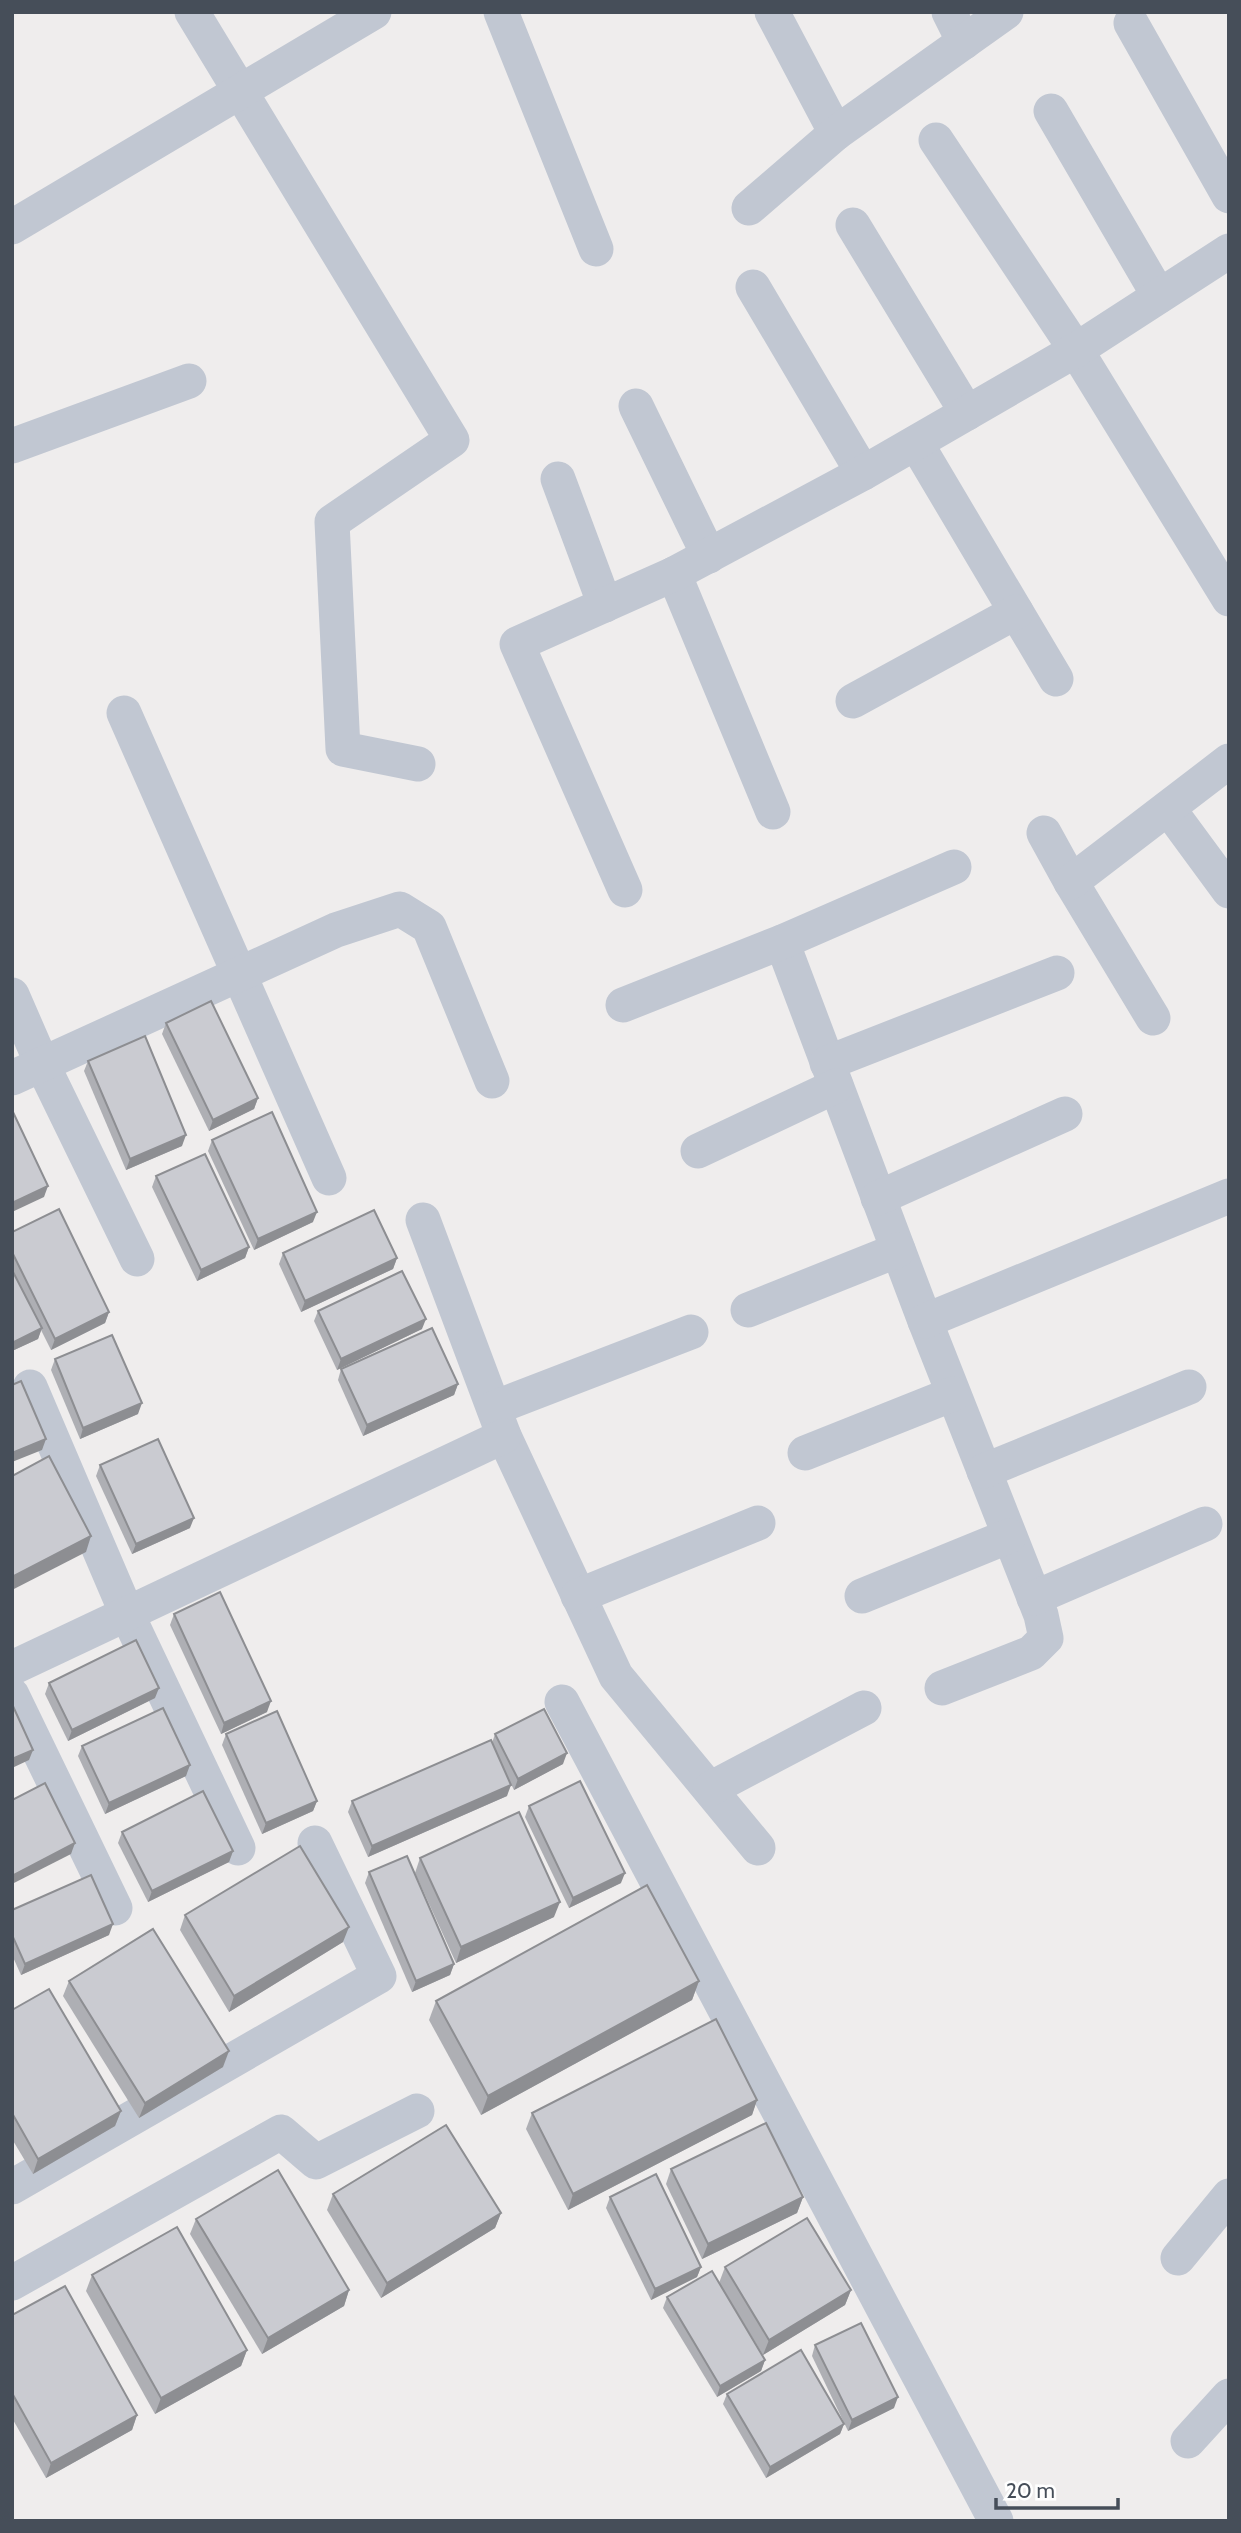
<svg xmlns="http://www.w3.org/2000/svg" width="1241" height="2533" viewBox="0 0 1241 2533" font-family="Cabin,sans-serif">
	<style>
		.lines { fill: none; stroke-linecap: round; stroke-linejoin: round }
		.street { stroke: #c1c7d2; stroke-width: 35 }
		.wall { fill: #aeafb4 }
		.shaded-wall { fill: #8d8e92 }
		.building { fill: #cacbd1; stroke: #8d8e92; stroke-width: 2 }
	</style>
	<rect width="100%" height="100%" fill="#efeded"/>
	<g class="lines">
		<g class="street">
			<path d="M 192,12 L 452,440 L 332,522 L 343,749 L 418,764"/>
			<path d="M 501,12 L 596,249"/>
			<path d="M 772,12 L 836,133"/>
			<path d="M 949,12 L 964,42"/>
			<path d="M 1131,23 L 1229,196"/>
			<path d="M 1051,111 L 1159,296"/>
			<path d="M 936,140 L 1076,350 L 1229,599"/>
			<path d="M 749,208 L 836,133 L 1006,12"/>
			<path d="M 853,225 L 967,413"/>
			<path d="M 12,227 L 374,12"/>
			<path d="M 753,287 L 863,473"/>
			<path d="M 636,406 L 709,556"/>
			<path d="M 916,443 L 1056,679"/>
			<path d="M 12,446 L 189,381"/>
			<path d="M 558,479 L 605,605"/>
			<path d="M 674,574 L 773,812"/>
			<path d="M 853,701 L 1016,612"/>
			<path d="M 124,713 L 329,1178"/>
			<path d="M 1168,808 L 1229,891"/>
			<path d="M 1044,833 L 1071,882 L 1153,1018"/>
			<path d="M 1071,882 L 1229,761"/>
			<path d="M 625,890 L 517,644 L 674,574 L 863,473 L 1076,350 L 1229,251"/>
			<path d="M 782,942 L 925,1321 L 1041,1615 L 1046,1638 L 1031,1653 L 942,1688"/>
			<path d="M 12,995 L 42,1064 L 137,1259"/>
			<path d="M 623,1005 L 782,942 L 954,867"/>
			<path d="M 827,1063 L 1057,973"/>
			<path d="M 12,1078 L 336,930 L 400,909 L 429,927 L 492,1081"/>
			<path d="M 698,1151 L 836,1086"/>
			<path d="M 878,1198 L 1065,1114"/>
			<path d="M 423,1220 L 504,1436 L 616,1676 L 758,1848"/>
			<path d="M 748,1310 L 898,1250"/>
			<path d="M 925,1321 L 1229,1196"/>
			<path d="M 30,1387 L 127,1614 L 238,1848"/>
			<path d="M 494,1408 L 691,1332"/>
			<path d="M 805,1453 L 953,1394"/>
			<path d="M 984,1471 L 1189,1387"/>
			<path d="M 578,1596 L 758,1523"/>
			<path d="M 862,1596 L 1009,1536"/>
			<path d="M 1034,1598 L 1205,1524"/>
			<path d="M 12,1668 L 504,1436"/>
			<path d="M 12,1695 L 115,1908"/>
			<path d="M 562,1702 L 996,2521"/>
			<path d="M 710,1789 L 864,1708"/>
			<path d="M 12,2187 L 379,1976 L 315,1843"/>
			<path d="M 1178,2258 L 1229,2196"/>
			<path d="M 12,2283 L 281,2132 L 316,2162 L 417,2111"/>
			<path d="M 1188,2441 L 1229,2396"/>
		</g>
	</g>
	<g class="wall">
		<path d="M 166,1023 L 258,1098 L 254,1109 L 209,1131 L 162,1034 Z"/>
		<path d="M 88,1061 L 182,1146 L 126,1170 L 84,1071 Z"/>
		<path d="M 212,1140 L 313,1222 L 254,1250 L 208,1151 Z"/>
		<path d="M 156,1176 L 249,1247 L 245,1258 L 197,1281 L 152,1187 Z"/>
		<path d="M 12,1232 L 109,1312 L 105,1323 L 51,1350 L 41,1330 L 38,1339 L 12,1351 Z"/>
		<path d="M 283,1253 L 397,1258 L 393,1269 L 301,1312 L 279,1264 Z"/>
		<path d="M 318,1311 L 422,1329 L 337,1370 L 314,1321 Z"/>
		<path d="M 55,1359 L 138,1414 L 80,1439 L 51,1370 Z"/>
		<path d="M 341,1369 L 458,1384 L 454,1395 L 363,1436 L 338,1380 Z"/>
		<path d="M 100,1465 L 190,1528 L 132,1554 L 96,1476 Z"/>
		<path d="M 174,1614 L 267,1712 L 221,1734 L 170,1625 Z"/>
		<path d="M 49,1683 L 155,1698 L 68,1741 L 45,1694 Z"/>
		<path d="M 226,1734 L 317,1801 L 313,1811 L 262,1834 L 222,1745 Z"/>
		<path d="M 495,1734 L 563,1764 L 514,1790 L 504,1770 L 507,1796 L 368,1857 L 348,1812 L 352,1801 L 492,1743 Z"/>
		<path d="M 82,1746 L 186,1776 L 105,1814 L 78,1756 Z"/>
		<path d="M 529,1806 L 621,1883 L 569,1908 L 525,1817 Z"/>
		<path d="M 122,1832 L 233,1851 L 229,1862 L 148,1902 L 118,1843 Z"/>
		<path d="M 420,1858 L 554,1917 L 456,1963 L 415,1873 Z"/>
		<path d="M 369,1872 L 454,1964 L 450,1975 L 412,1992 L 365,1883 Z"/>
		<path d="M 12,1910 L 109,1935 L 21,1975 L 12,1955 Z"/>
		<path d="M 185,1915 L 343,1942 L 229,2012 L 180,1930 Z"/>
		<path d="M 69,1981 L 223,2067 L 139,2118 L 63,1996 Z"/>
		<path d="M 699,1981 L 692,2000 L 481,2115 L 429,2020 L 436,2001 Z"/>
		<path d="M 12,2010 L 121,2111 L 115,2126 L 33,2174 L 12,2139 Z"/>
		<path d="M 757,2100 L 752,2115 L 568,2210 L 526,2129 L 532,2113 Z"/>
		<path d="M 671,2169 L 803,2197 L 797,2213 L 702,2259 L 666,2184 Z"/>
		<path d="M 333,2194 L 501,2213 L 495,2228 L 381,2298 L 327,2210 Z"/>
		<path d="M 610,2197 L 701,2267 L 697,2277 L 651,2300 L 606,2208 Z"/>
		<path d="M 196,2219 L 349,2290 L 344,2306 L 262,2354 L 190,2234 Z"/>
		<path d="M 725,2267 L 851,2290 L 845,2305 L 763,2355 L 719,2283 Z"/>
		<path d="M 92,2275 L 247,2350 L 241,2366 L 155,2414 L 86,2291 Z"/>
		<path d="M 667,2297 L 765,2360 L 761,2371 L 717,2397 L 663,2308 Z"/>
		<path d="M 12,2315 L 137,2415 L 132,2430 L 46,2478 L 12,2418 Z"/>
		<path d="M 815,2345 L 894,2408 L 848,2431 L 812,2356 Z"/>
		<path d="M 727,2394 L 844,2424 L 840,2434 L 766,2478 L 723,2404 Z"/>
	</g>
	<g class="shaded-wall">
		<path d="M 258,1098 L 254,1109 L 209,1131 L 213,1120 Z"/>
		<path d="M 186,1135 L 182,1146 L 126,1170 L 130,1159 Z"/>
		<path d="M 48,1186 L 44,1197 L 12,1212 L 12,1203 Z"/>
		<path d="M 317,1212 L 313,1222 L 254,1250 L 258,1239 Z"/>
		<path d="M 249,1247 L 245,1258 L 197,1281 L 201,1270 Z"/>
		<path d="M 397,1258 L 393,1269 L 301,1312 L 305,1301 Z"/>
		<path d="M 109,1312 L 105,1323 L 51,1350 L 55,1339 Z"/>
		<path d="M 426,1319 L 422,1329 L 337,1370 L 341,1359 Z"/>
		<path d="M 42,1328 L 38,1339 L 12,1351 L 12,1343 Z"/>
		<path d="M 458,1384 L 454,1395 L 363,1436 L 367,1425 Z"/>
		<path d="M 142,1403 L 138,1414 L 80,1439 L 83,1428 Z"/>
		<path d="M 46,1439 L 42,1450 L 12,1462 L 12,1453 Z"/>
		<path d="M 194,1518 L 190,1528 L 132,1554 L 136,1544 Z"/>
		<path d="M 91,1536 L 86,1552 L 12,1590 L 12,1577 Z"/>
		<path d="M 159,1688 L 155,1698 L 68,1741 L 72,1730 Z"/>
		<path d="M 271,1701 L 267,1712 L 221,1734 L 224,1723 Z"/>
		<path d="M 33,1750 L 29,1760 L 12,1768 L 12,1759 Z"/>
		<path d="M 567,1753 L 563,1764 L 514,1790 L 518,1779 Z"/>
		<path d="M 190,1765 L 186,1776 L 105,1814 L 109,1803 Z"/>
		<path d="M 511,1785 L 507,1796 L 368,1857 L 372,1846 Z"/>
		<path d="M 317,1801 L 313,1811 L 262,1834 L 266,1823 Z"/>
		<path d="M 75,1843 L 71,1854 L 12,1884 L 12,1876 Z"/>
		<path d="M 233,1851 L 229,1862 L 148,1902 L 152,1891 Z"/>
		<path d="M 625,1873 L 621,1883 L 569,1908 L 573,1898 Z"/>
		<path d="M 560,1902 L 554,1917 L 456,1963 L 461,1947 Z"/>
		<path d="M 113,1924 L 109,1935 L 21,1975 L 25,1964 Z"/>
		<path d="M 349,1927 L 343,1942 L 229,2012 L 234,1996 Z"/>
		<path d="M 454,1964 L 450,1975 L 412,1992 L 416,1981 Z"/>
		<path d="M 699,1981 L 692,2000 L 481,2115 L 488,2096 Z"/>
		<path d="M 229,2051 L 223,2067 L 139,2118 L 145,2103 Z"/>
		<path d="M 757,2100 L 752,2115 L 568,2210 L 573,2194 Z"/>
		<path d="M 121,2111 L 115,2126 L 33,2174 L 38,2159 Z"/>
		<path d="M 803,2197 L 797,2213 L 702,2259 L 708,2244 Z"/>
		<path d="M 501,2213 L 495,2228 L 381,2298 L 387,2283 Z"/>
		<path d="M 701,2267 L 697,2277 L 651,2300 L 655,2289 Z"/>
		<path d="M 349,2290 L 344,2306 L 262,2354 L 268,2338 Z"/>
		<path d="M 851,2290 L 845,2305 L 763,2355 L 769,2340 Z"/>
		<path d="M 247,2350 L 241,2366 L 155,2414 L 161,2398 Z"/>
		<path d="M 765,2360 L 761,2371 L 717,2397 L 720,2386 Z"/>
		<path d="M 898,2397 L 894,2408 L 848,2431 L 852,2420 Z"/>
		<path d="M 137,2415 L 132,2430 L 46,2478 L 51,2463 Z"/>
		<path d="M 844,2424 L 840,2434 L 766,2478 L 770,2467 Z"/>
	</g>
	<g class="building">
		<path d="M 211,1001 L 258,1098 L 213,1120 L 166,1023 Z"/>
		<path d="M 145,1036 L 186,1135 L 130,1159 L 88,1061 Z"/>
		<path d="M 12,1110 L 48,1186 L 12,1203 Z"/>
		<path d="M 272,1112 L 317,1212 L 258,1239 L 212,1140 Z"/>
		<path d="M 205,1154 L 249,1247 L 201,1270 L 156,1176 Z"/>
		<path d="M 59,1209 L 109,1312 L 55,1339 L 12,1252 L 12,1232 Z"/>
		<path d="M 374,1210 L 397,1258 L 305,1301 L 283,1253 Z"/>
		<path d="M 12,1270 L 42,1328 L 12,1343 Z"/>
		<path d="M 402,1271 L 426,1319 L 341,1359 L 318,1311 Z"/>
		<path d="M 432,1328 L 458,1384 L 367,1425 L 341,1369 Z"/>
		<path d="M 112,1335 L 142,1403 L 83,1428 L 55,1359 Z"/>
		<path d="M 21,1381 L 46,1439 L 12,1453 L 12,1385 Z"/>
		<path d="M 158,1439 L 194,1518 L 136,1544 L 100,1465 Z"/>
		<path d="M 49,1456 L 91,1536 L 12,1577 L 12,1476 Z"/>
		<path d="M 220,1592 L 271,1701 L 224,1723 L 174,1614 Z"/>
		<path d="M 136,1640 L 159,1688 L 72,1730 L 49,1683 Z"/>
		<path d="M 12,1704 L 33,1750 L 12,1759 Z"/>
		<path d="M 163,1708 L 190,1765 L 109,1803 L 82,1746 Z"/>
		<path d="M 544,1709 L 567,1753 L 518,1779 L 495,1734 Z"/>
		<path d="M 277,1711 L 317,1801 L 266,1823 L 226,1734 Z"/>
		<path d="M 491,1740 L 511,1785 L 372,1846 L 352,1801 Z"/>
		<path d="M 580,1781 L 625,1873 L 573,1898 L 529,1806 Z"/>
		<path d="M 45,1783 L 75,1843 L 12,1876 L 12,1800 Z"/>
		<path d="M 203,1791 L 233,1851 L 152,1891 L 122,1832 Z"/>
		<path d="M 519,1812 L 560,1902 L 461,1947 L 420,1858 Z"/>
		<path d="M 300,1846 L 349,1927 L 234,1996 L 185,1915 Z"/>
		<path d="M 407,1856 L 454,1964 L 416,1981 L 369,1872 Z"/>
		<path d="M 91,1875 L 113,1924 L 25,1964 L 12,1935 L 12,1910 Z"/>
		<path d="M 647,1885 L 699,1981 L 488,2096 L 436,2001 Z"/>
		<path d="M 153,1929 L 229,2051 L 145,2103 L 69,1981 Z"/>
		<path d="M 49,1989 L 121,2111 L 38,2159 L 12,2113 L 12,2010 Z"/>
		<path d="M 716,2019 L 757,2100 L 573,2194 L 532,2113 Z"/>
		<path d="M 766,2123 L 803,2197 L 708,2244 L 671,2169 Z"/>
		<path d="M 446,2125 L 501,2213 L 387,2283 L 333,2194 Z"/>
		<path d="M 278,2170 L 349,2290 L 268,2338 L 196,2219 Z"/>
		<path d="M 656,2174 L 701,2267 L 655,2289 L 610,2197 Z"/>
		<path d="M 807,2218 L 851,2290 L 769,2340 L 725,2267 Z"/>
		<path d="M 177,2227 L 247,2350 L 161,2398 L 92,2275 Z"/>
		<path d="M 712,2271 L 765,2360 L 720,2386 L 667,2297 Z"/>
		<path d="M 65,2286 L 137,2415 L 51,2463 L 12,2393 L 12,2315 Z"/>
		<path d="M 861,2323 L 898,2397 L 852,2420 L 815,2345 Z"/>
		<path d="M 801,2350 L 844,2424 L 770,2467 L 727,2394 Z"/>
	</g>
	<rect width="1241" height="2533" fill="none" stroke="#464e59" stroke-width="28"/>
	<path d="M996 2498v10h122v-10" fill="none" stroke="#464e59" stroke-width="3.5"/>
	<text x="1006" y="2498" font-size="21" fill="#464e59" stroke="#ffffff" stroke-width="5" paint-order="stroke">20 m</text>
</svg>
